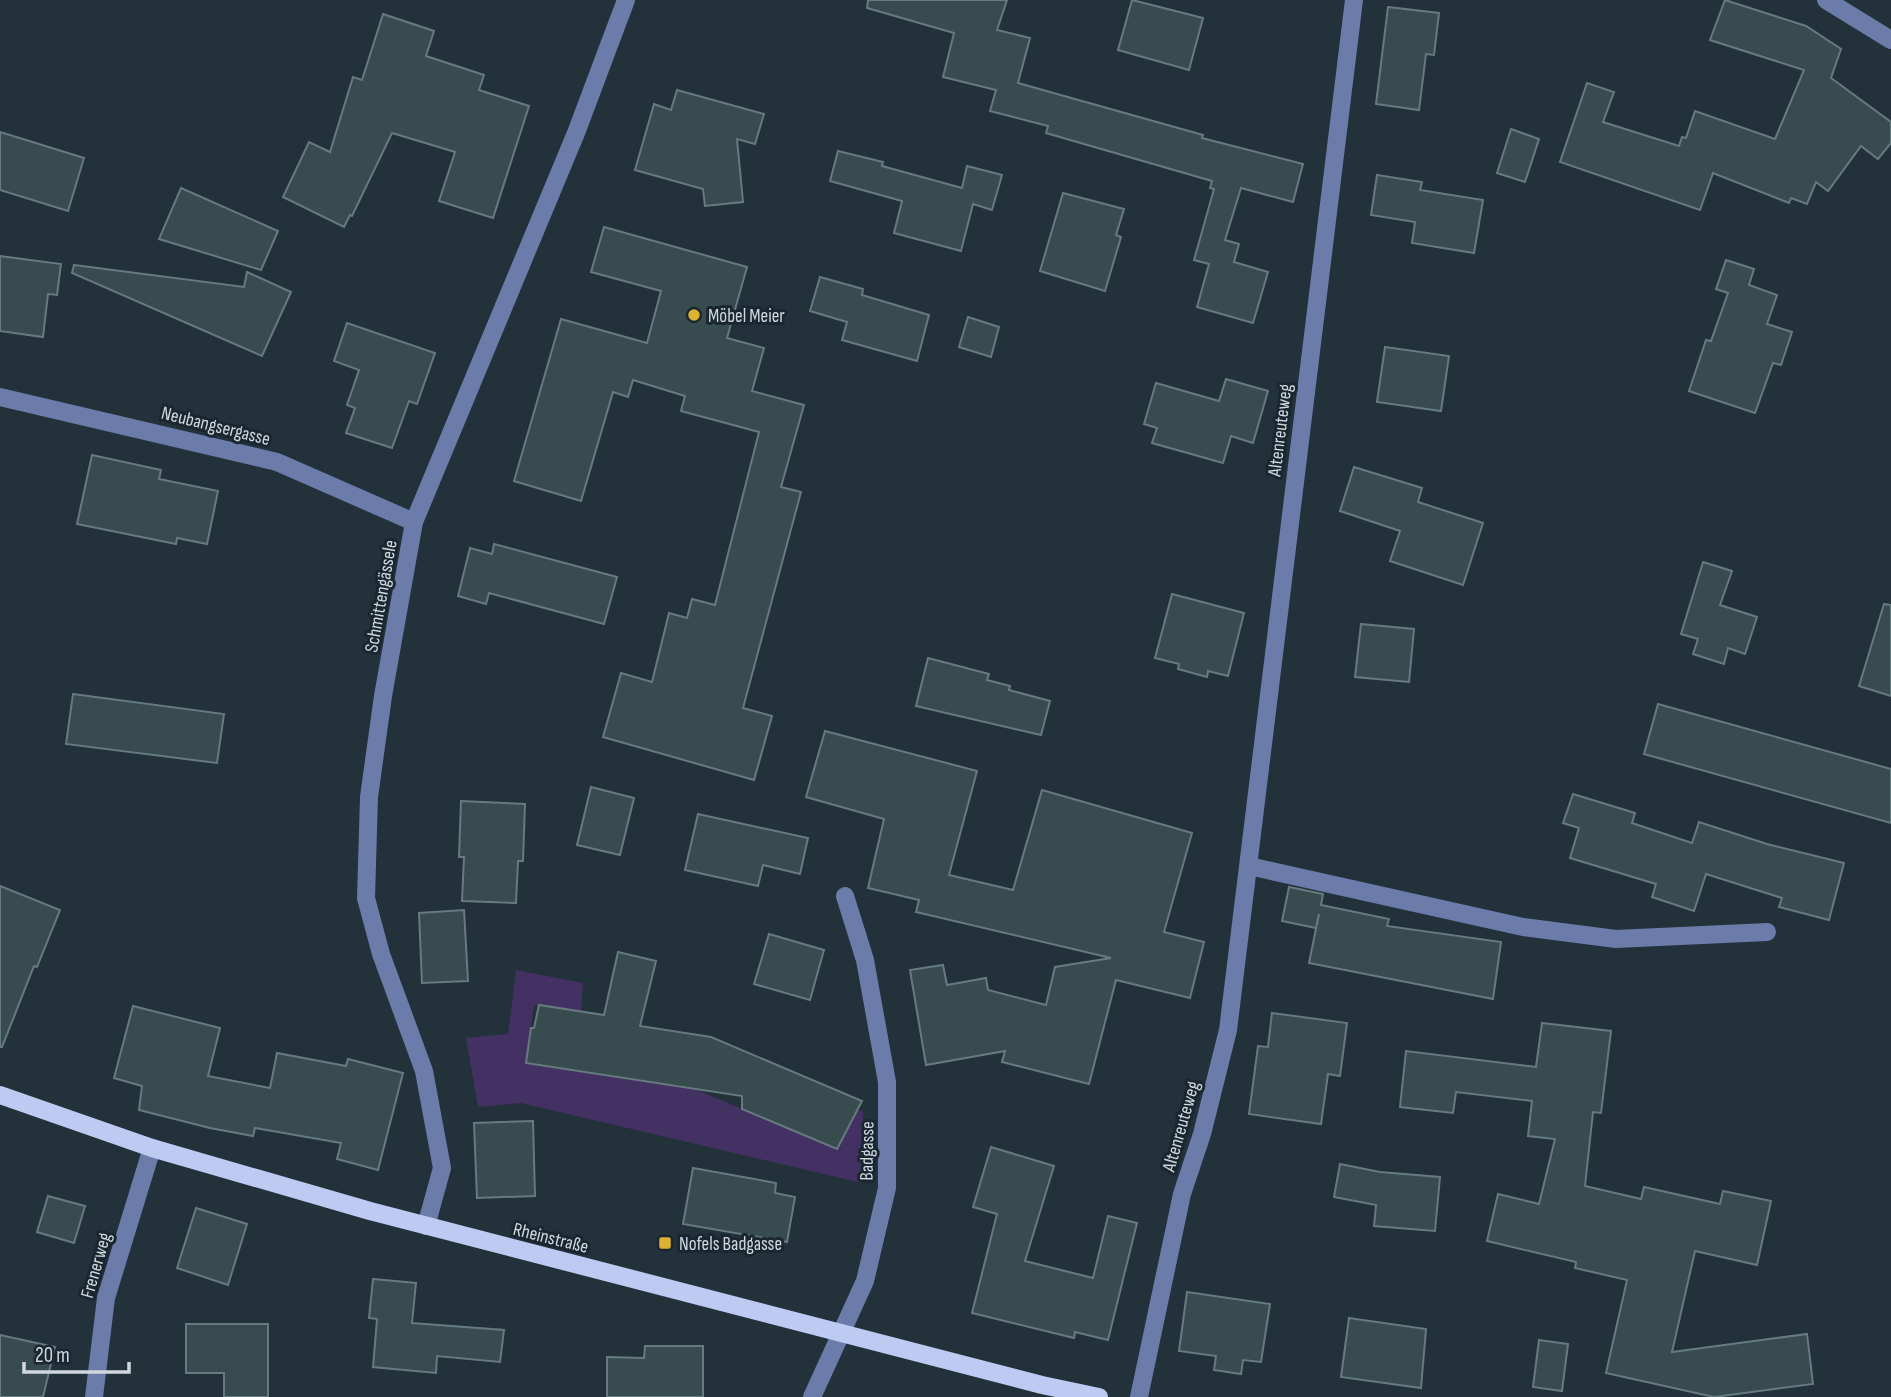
<svg xmlns="http://www.w3.org/2000/svg" width="1891" height="1397" viewBox="0 0 1891 1397" font-family="'Sofia Sans Condensed',sans-serif">
	<style>
		.green { fill: #443163 }
		.building { fill: #384b4f; stroke: #667b7f; stroke-width: 2 }
		.lines { fill: none; stroke-linecap: round; stroke-linejoin: round }
		.minor { stroke: #6c7caa; stroke-width: 18 }
		.major { stroke: #bdcbf2; stroke-width: 18 }
		.poi-dot { fill: #dcb233; stroke: #1a2730; stroke-width: 2.5 }
		.labels { text-anchor: middle; stroke-width: 6; stroke-linejoin: round; paint-order: stroke }
		.poi-label { font-size: 19px; fill: #d0d8de; stroke: #1a2730; text-anchor: start }
		.street-label { font-size: 19px; fill: #d0d8de; stroke: #1a2730 }
	</style>
	<rect width="100%" height="100%" fill="#23313b"/>
	<path class="green" d="M 516,970 L 583,983 L 581,1011 L 534,1005 L 526,1063 L 690,1087 L 837,1149 L 857,1111 L 863,1111 L 862,1183 L 521,1103 L 478,1107 L 466,1038 L 508,1034 Z"/>
	<g class="building">
		<path d="M 868,0 L 1007,0 L 997,30 L 1030,38 L 1018,83 L 1203,135 L 1202,138 L 1303,164 L 1293,202 L 1241,188 L 1225,240 L 1239,244 L 1234,262 L 1268,272 L 1253,323 L 1197,307 L 1209,264 L 1194,260 L 1214,189 L 1210,188 L 1212,181 L 1046,133 L 1048,126 L 990,111 L 996,90 L 943,77 L 954,33 L 867,8 Z"/>
		<path d="M 1132,0 L 1203,18 L 1189,70 L 1118,50 Z"/>
		<path d="M 1725,0 L 1806,26 L 1841,49 L 1831,78 L 1891,122 L 1891,143 L 1878,159 L 1861,146 L 1828,191 L 1816,182 L 1807,204 L 1791,198 L 1789,203 L 1713,173 L 1700,210 L 1560,162 L 1587,83 L 1614,92 L 1603,122 L 1679,146 L 1682,137 L 1686,138 L 1695,111 L 1775,139 L 1804,70 L 1710,40 Z"/>
		<path d="M 1388,7 L 1439,13 L 1434,55 L 1426,54 L 1419,110 L 1376,104 Z"/>
		<path d="M 383,14 L 434,31 L 426,56 L 484,75 L 479,90 L 529,106 L 493,218 L 439,201 L 455,152 L 392,133 L 352,216 L 350,215 L 344,227 L 283,197 L 309,142 L 330,152 L 353,77 L 362,80 Z"/>
		<path d="M 677,90 L 764,114 L 755,144 L 737,139 L 743,202 L 705,206 L 703,189 L 635,170 L 654,104 L 671,110 Z"/>
		<path d="M 1511,129 L 1539,139 L 1525,182 L 1497,173 Z"/>
		<path d="M 0,132 L 84,158 L 68,211 L 0,190 Z"/>
		<path d="M 838,151 L 883,162 L 882,166 L 962,188 L 967,166 L 1002,175 L 992,210 L 973,204 L 961,251 L 894,233 L 902,201 L 830,181 Z"/>
		<path d="M 1377,175 L 1422,182 L 1420,190 L 1483,200 L 1474,253 L 1412,243 L 1415,222 L 1371,215 Z"/>
		<path d="M 181,188 L 278,231 L 261,270 L 159,239 Z"/>
		<path d="M 1063,193 L 1124,209 L 1116,235 L 1121,237 L 1105,291 L 1040,271 Z"/>
		<path d="M 604,227 L 747,267 L 727,338 L 764,348 L 752,391 L 804,405 L 781,487 L 801,492 L 743,708 L 772,716 L 754,780 L 603,737 L 621,673 L 652,682 L 669,613 L 687,618 L 692,599 L 715,605 L 759,432 L 681,411 L 685,396 L 633,380 L 628,397 L 613,392 L 581,501 L 514,481 L 561,319 L 647,343 L 661,291 L 591,272 Z"/>
		<path d="M 0,256 L 61,264 L 57,295 L 48,294 L 43,337 L 0,331 Z"/>
		<path d="M 1726,260 L 1754,269 L 1749,285 L 1777,295 L 1767,324 L 1792,332 L 1781,365 L 1773,363 L 1755,413 L 1689,391 L 1706,340 L 1711,341 L 1728,293 L 1716,289 Z"/>
		<path d="M 74,265 L 244,287 L 247,272 L 291,292 L 262,356 L 72,273 Z"/>
		<path d="M 820,277 L 863,289 L 862,295 L 929,315 L 917,361 L 842,340 L 847,322 L 810,311 Z"/>
		<path d="M 968,317 L 999,327 L 991,357 L 959,347 Z"/>
		<path d="M 347,323 L 435,353 L 417,404 L 409,401 L 392,448 L 346,433 L 355,408 L 347,405 L 359,370 L 334,361 Z"/>
		<path d="M 1385,347 L 1449,356 L 1441,411 L 1377,402 Z"/>
		<path d="M 1226,379 L 1268,391 L 1253,443 L 1231,436 L 1223,463 L 1152,443 L 1157,428 L 1144,424 L 1156,383 L 1219,401 Z"/>
		<path d="M 92,455 L 161,470 L 159,479 L 218,491 L 207,544 L 177,538 L 176,544 L 77,524 Z"/>
		<path d="M 1354,467 L 1422,488 L 1418,502 L 1483,523 L 1463,585 L 1390,561 L 1400,531 L 1340,511 Z"/>
		<path d="M 494,544 L 617,577 L 604,624 L 489,593 L 486,604 L 458,596 L 470,548 L 492,554 Z"/>
		<path d="M 1703,562 L 1732,571 L 1720,605 L 1757,617 L 1745,654 L 1728,648 L 1724,664 L 1693,654 L 1698,639 L 1681,634 Z"/>
		<path d="M 1172,594 L 1244,613 L 1228,676 L 1208,671 L 1207,677 L 1178,669 L 1179,664 L 1155,658 Z"/>
		<path d="M 1884,604 L 1891,605 L 1891,696 L 1859,686 Z"/>
		<path d="M 1361,624 L 1414,629 L 1409,682 L 1355,677 Z"/>
		<path d="M 928,658 L 989,674 L 987,680 L 1010,686 L 1009,690 L 1050,701 L 1041,735 L 916,706 Z"/>
		<path d="M 73,694 L 224,714 L 217,763 L 66,744 Z"/>
		<path d="M 1658,704 L 1891,769 L 1891,823 L 1644,754 Z"/>
		<path d="M 825,731 L 977,771 L 949,875 L 1013,890 L 1042,790 L 1192,833 L 1164,932 L 1204,942 L 1190,998 L 1116,980 L 1089,1084 L 1002,1062 L 1005,1051 L 926,1065 L 910,970 L 943,965 L 947,985 L 986,978 L 988,990 L 1046,1005 L 1055,967 L 1111,958 L 916,912 L 919,900 L 868,888 L 884,819 L 806,797 Z"/>
		<path d="M 591,787 L 634,798 L 620,855 L 577,845 Z"/>
		<path d="M 1573,794 L 1635,813 L 1632,823 L 1692,843 L 1699,822 L 1767,844 L 1844,863 L 1829,920 L 1779,907 L 1782,898 L 1706,874 L 1694,911 L 1652,897 L 1656,884 L 1570,858 L 1579,828 L 1563,823 Z"/>
		<path d="M 461,801 L 525,804 L 523,861 L 518,861 L 516,903 L 462,901 L 464,857 L 459,857 Z"/>
		<path d="M 698,814 L 808,838 L 800,874 L 763,865 L 758,886 L 685,870 Z"/>
		<path d="M 0,886 L 60,910 L 37,967 L 34,966 L 2,1047 L 0,1047 Z"/>
		<path d="M 1289,887 L 1323,894 L 1321,905 L 1389,919 L 1387,926 L 1501,942 L 1493,999 L 1309,963 L 1319,914 L 1316,928 L 1282,921 Z"/>
		<path d="M 464,910 L 468,981 L 422,983 L 419,913 Z"/>
		<path d="M 769,934 L 824,950 L 810,1000 L 754,984 Z"/>
		<path d="M 618,952 L 656,961 L 640,1026 L 711,1037 L 862,1101 L 837,1149 L 742,1109 L 742,1096 L 526,1063 L 531,1028 L 534,1028 L 539,1005 L 604,1015 Z"/>
		<path d="M 133,1006 L 220,1028 L 208,1076 L 270,1088 L 277,1053 L 346,1066 L 348,1059 L 403,1073 L 378,1170 L 337,1159 L 341,1143 L 255,1128 L 253,1136 L 210,1128 L 139,1110 L 142,1086 L 114,1078 Z"/>
		<path d="M 1272,1013 L 1347,1023 L 1340,1076 L 1328,1074 L 1321,1124 L 1249,1114 L 1258,1046 L 1268,1047 Z"/>
		<path d="M 1542,1023 L 1611,1031 L 1601,1113 L 1593,1112 L 1585,1186 L 1641,1199 L 1644,1187 L 1720,1204 L 1723,1191 L 1771,1201 L 1757,1265 L 1695,1251 L 1672,1352 L 1807,1334 L 1813,1384 L 1714,1397 L 1606,1373 L 1627,1280 L 1575,1268 L 1576,1262 L 1487,1241 L 1498,1194 L 1539,1204 L 1555,1139 L 1528,1136 L 1532,1101 L 1456,1092 L 1453,1113 L 1400,1107 L 1406,1051 L 1536,1067 Z"/>
		<path d="M 533,1121 L 535,1196 L 477,1198 L 474,1123 Z"/>
		<path d="M 991,1147 L 1054,1166 L 1025,1261 L 1093,1278 L 1108,1216 L 1137,1223 L 1108,1340 L 1075,1332 L 1074,1338 L 972,1313 L 997,1214 L 973,1207 Z"/>
		<path d="M 1340,1164 L 1380,1172 L 1440,1177 L 1435,1231 L 1374,1226 L 1376,1205 L 1334,1197 Z"/>
		<path d="M 693,1168 L 776,1183 L 775,1193 L 795,1197 L 787,1242 L 683,1224 Z"/>
		<path d="M 48,1196 L 85,1206 L 74,1243 L 37,1232 Z"/>
		<path d="M 196,1208 L 247,1224 L 228,1285 L 177,1268 Z"/>
		<path d="M 373,1279 L 416,1283 L 412,1323 L 504,1330 L 500,1362 L 437,1356 L 436,1373 L 373,1367 L 377,1319 L 369,1318 Z"/>
		<path d="M 1187,1292 L 1270,1304 L 1261,1362 L 1243,1360 L 1241,1374 L 1214,1370 L 1216,1356 L 1179,1351 Z"/>
		<path d="M 1349,1318 L 1426,1329 L 1421,1388 L 1341,1377 Z"/>
		<path d="M 186,1324 L 268,1324 L 268,1397 L 224,1397 L 224,1373 L 186,1373 Z"/>
		<path d="M 0,1335 L 55,1347 L 43,1397 L 0,1397 Z"/>
		<path d="M 1539,1340 L 1568,1344 L 1562,1391 L 1533,1387 Z"/>
		<path d="M 645,1346 L 703,1346 L 703,1397 L 607,1397 L 607,1357 L 644,1358 Z"/>
	</g>
	<g class="lines">
		<g class="minor">
			<path d="M 1826,0 L 1891,40"/>
			<path d="M 0,397 L 277,462 L 414,522"/>
			<path d="M 1249,866 L 1523,927 L 1616,939 L 1767,932"/>
			<path d="M 426,1226 L 442,1168 L 424,1071 L 381,954 L 366,898 L 369,797 L 383,696 L 414,522 L 576,133 L 626,0"/>
			<path d="M 94,1397 L 106,1298 L 152,1148"/>
			<path d="M 812,1397 L 865,1281 L 887,1188 L 887,1082 L 865,960 L 845,896"/>
			<path d="M 1139,1397 L 1182,1194 L 1202,1134 L 1228,1030 L 1354,0"/>
		</g>
		<path class="major" d="M 0,1095 L 152,1148 L 370,1211 L 1042,1385 L 1099,1397"/>
	</g>
	<g class="poi-dot">
		<circle cx="694" cy="315" r="7"/>
		<rect x="658" y="1236" width="14" height="14" rx="3.5"/>
	</g>
	<g class="labels">
		<g class="poi-label">
			<text x="708" y="322">Möbel Meier</text>
			<text x="679" y="1250">Nofels Badgasse</text>
		</g>
		<g class="street-label">
			<text transform="translate(216 425) rotate(14)" y="7">Neubangsergasse</text>
			<text transform="translate(1279 430) rotate(-83)" y="7">Altenreuteweg</text>
			<text transform="translate(380 596) rotate(-80)" y="7">Schmittengässele</text>
			<text transform="translate(1180 1126) rotate(-74)" y="7">Altenreuteweg</text>
			<text transform="translate(866 1151) rotate(-89)" y="7">Badgasse</text>
			<text transform="translate(551 1237) rotate(14)" y="7">Rheinstraße</text>
			<text transform="translate(95 1265) rotate(-74)" y="7">Frenerweg</text>
		</g>
	</g>
	<path d="M24 1362v10h105v-10" fill="none" stroke="#d0d8de" stroke-width="3.5"/>
	<text x="35" y="1362" font-size="21" fill="#d0d8de" stroke="#1a2730" stroke-width="5" paint-order="stroke">20 m</text>
</svg>
